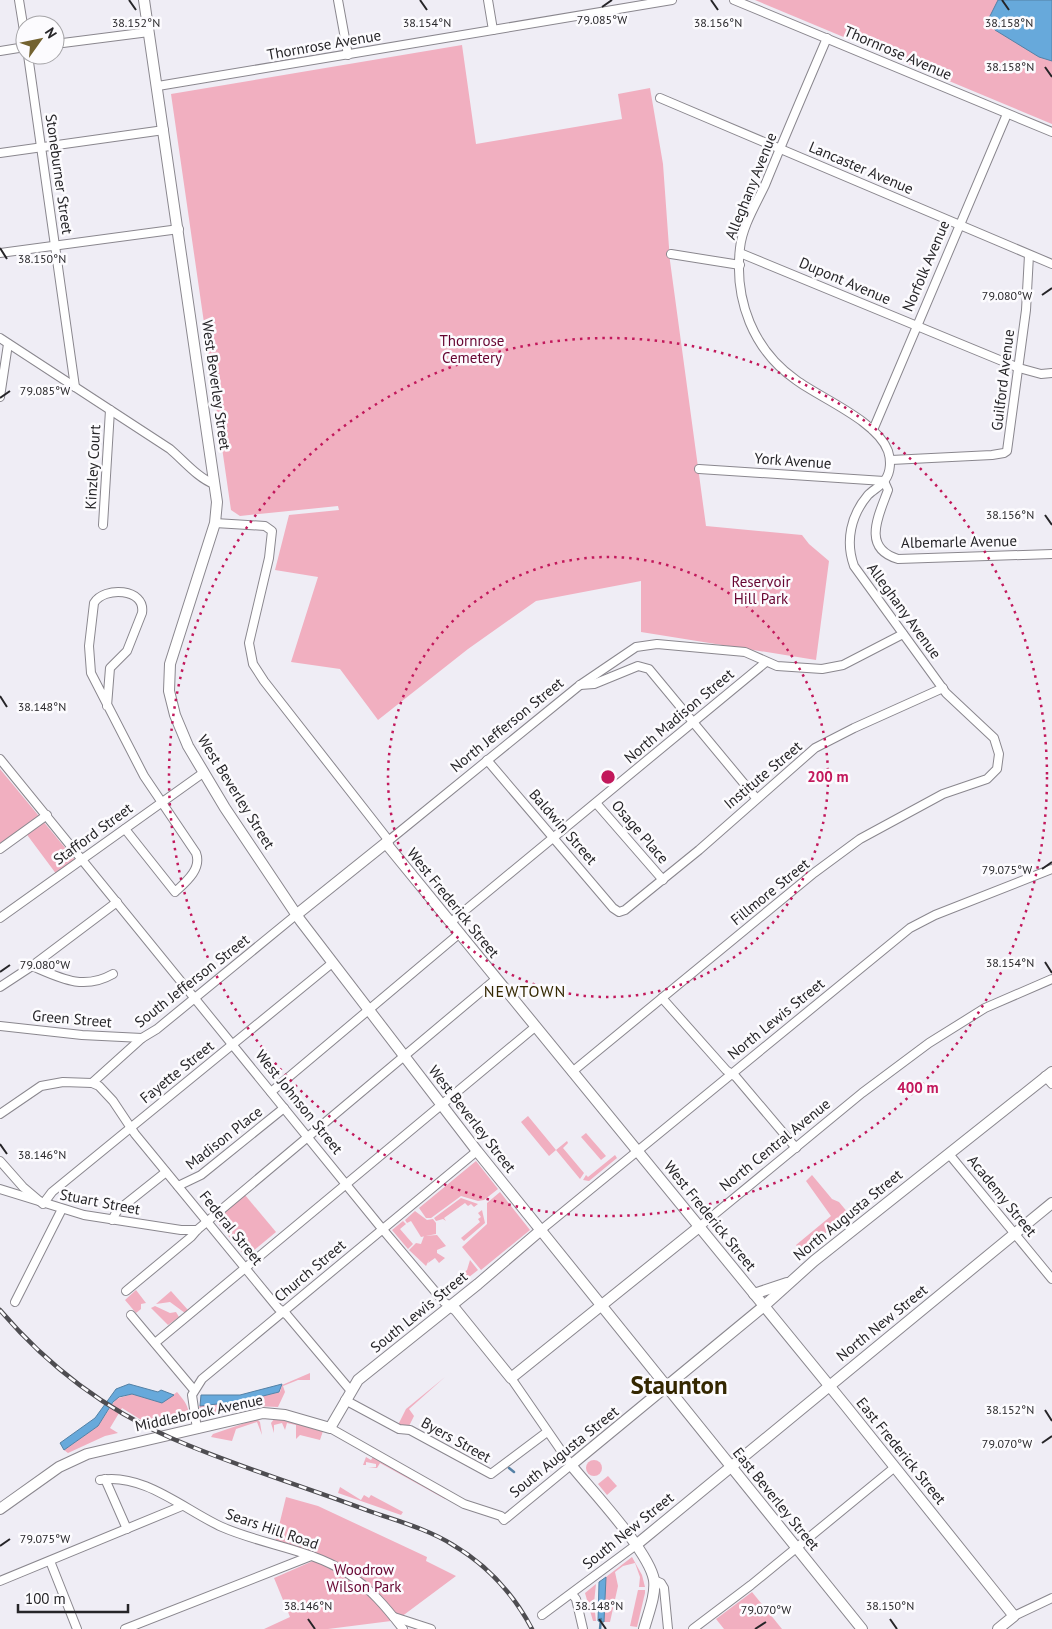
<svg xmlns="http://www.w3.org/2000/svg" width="1052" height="1629" viewBox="0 0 1052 1629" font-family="'PT Sans',sans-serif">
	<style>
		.green { fill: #f1afc0 }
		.water { fill: #67a9db; stroke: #5481a5 }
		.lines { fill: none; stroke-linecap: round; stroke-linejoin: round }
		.stream { stroke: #5481a5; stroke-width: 2.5 }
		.minor-casing { stroke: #8a878e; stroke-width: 10 }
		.major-casing { stroke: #8a878e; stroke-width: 12 }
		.minor { stroke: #fff; stroke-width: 8 }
		.major { stroke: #fff; stroke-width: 10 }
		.rail-casing { stroke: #4e4d51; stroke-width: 4.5 }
		.rail { stroke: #fcfbfe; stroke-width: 2.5; stroke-dasharray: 8; stroke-linecap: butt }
		.ticks { fill: none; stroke: #262528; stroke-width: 2 }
		.ring { fill: none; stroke: #c2185b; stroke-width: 2.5; stroke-dasharray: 2.5 5 }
		.labels { text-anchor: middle; stroke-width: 5; stroke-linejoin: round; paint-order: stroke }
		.street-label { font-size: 15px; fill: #262528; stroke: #fcfbfe }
		.park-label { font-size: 15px; fill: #660430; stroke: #fcfbfe }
		.neighbourhood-label { font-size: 16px; letter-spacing: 1px; fill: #342700; stroke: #fcfbfe }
		.town-label { font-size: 25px; font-weight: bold; fill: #342700; stroke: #fcfbfe }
		.ticks-label { font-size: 12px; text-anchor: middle; fill: #262528; stroke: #fcfbfe; stroke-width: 5; stroke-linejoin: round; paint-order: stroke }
		.centre { fill: #c2185b; stroke: #fcfbfe; stroke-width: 2.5 }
		.ring-label { font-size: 15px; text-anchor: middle; font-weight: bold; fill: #c2185b; stroke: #fcfbfe; stroke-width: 5; stroke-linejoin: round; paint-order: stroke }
	</style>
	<rect width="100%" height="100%" fill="#efedf5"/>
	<g class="green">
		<path d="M 755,0 L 1052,0 L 1052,124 Z"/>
		<path d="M 462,45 L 476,144 L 622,119 L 618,94 L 650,88 L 663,164 L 670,261 L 706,526 L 802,535 L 809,544 L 829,561 L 816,660 L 641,632 L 641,581 L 536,601 L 468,649 L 378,720 L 340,669 L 291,662 L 318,577 L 275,570 L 289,515 L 339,510 L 338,506 L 240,516 L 231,510 L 171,94 Z"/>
		<path d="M 0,769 L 76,861 L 57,875 L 22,828 L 0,844 Z"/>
		<path d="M 528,1116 L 556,1150 L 567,1141 L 568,1143 L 563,1148 L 584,1173 L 580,1179 L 556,1150 L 549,1156 L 521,1122 Z"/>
		<path d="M 586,1133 L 606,1156 L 601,1160 L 581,1137 Z"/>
		<path d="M 615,1155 L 617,1158 L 589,1181 L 583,1180 L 586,1175 L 588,1177 Z"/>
		<path d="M 476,1161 L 498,1189 L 484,1200 L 478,1201 L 461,1196 L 431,1218 L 426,1218 L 419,1208 Z"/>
		<path d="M 812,1175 L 832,1199 L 839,1202 L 849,1214 L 802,1252 L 796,1245 L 831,1216 L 806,1181 Z"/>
		<path d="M 500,1192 L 530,1230 L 481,1270 L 462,1247 L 487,1224 L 487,1203 Z"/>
		<path d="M 245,1195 L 276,1232 L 246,1257 L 215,1220 Z"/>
		<path d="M 461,1198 L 478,1204 L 474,1207 L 471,1204 L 468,1206 L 465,1203 L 444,1218 L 446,1221 L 443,1219 L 436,1221 L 434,1218 Z"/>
		<path d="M 482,1210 L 485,1223 L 464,1241 L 461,1238 L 480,1222 L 478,1219 L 481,1217 L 478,1213 Z"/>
		<path d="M 415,1211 L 427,1220 L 433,1219 L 436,1223 L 436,1234 L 421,1237 L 411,1221 L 407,1223 L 405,1220 Z"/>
		<path d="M 403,1221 L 406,1224 L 400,1229 L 413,1244 L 408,1249 L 392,1230 Z"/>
		<path d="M 437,1235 L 446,1246 L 437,1250 L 437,1253 L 445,1258 L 439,1263 L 435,1258 L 428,1263 L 429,1260 L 426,1266 L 409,1250 L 416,1243 L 421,1244 L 424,1236 Z"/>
		<path d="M 470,1260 L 478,1270 L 455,1288 L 462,1281 L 459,1277 L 467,1270 Z"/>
		<path d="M 136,1290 L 146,1303 L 141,1304 L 141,1309 L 136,1313 L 125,1300 Z"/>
		<path d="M 171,1291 L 188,1310 L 185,1313 L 170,1302 L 156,1304 Z"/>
		<path d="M 155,1306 L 170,1313 L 176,1312 L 179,1317 L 168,1325 L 151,1308 Z"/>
		<path d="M 310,1373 L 310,1380 L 298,1380 L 283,1386 L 285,1392 L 278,1407 L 252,1406 L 206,1416 L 201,1413 L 199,1406 L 243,1401 L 280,1392 L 282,1385 Z"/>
		<path d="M 445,1377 L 409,1409 L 414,1416 L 409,1426 L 398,1425 L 406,1409 Z"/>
		<path d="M 177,1392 C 184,1400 194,1412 185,1422 L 176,1421 L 151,1426 L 122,1408 L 110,1428 L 118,1433 L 105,1436 L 68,1453 L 64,1450 L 98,1426 L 116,1399 L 132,1394 L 162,1403 Z"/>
		<path d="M 275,1418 L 323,1431 L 320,1440 L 300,1435 L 296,1439 L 296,1425 L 287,1423 L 285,1430 L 282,1423 L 274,1425 L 274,1433 L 271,1423 Z"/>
		<path d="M 257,1419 L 260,1422 L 262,1435 L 257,1422 L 236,1429 L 232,1441 L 211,1437 L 213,1434 Z"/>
		<path d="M 366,1457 L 371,1460 L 373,1457 L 448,1499 L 445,1499 L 380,1463 L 377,1468 L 368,1467 L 376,1467 L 376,1464 L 366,1462 L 366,1465 L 363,1465 Z"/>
		<circle cx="594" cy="1468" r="8"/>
		<path d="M 608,1476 L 617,1486 L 607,1495 L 598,1484 Z"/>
		<path d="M 340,1487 L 361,1500 L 364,1495 L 369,1498 L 371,1495 L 403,1512 L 401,1515 L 338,1493 Z"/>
		<path d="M 286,1497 L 318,1506 L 427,1557 L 426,1561 L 456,1576 L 401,1617 L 391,1621 L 328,1629 L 264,1629 L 290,1617 L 274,1578 L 322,1557 L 275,1542 Z"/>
		<path d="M 632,1557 L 642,1575 L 645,1587 L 639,1587 L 640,1577 L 635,1563 L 623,1566 L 615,1572 L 618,1586 L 610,1622 L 604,1622 L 606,1577 Z"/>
		<path d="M 596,1584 L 594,1603 L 596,1621 L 593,1621 L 585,1593 Z"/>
		<path d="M 638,1590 L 645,1590 L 645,1593 L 637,1627 L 630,1626 Z"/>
		<path d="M 752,1592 L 782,1629 L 724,1629 L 716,1619 Z"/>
	</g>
	<g class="water">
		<path d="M 998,0 L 1052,0 L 1052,61 L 1039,57 L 995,30 L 989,18 Z"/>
		<path d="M 129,1384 L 158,1392 L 161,1390 L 174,1395 L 162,1403 L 132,1394 L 119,1397 L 113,1402 L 98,1426 L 64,1450 L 60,1443 L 95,1418 L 116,1389 Z"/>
		<path d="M 282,1384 L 279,1392 L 243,1401 L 200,1406 L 201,1395 L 240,1395 Z"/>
		<path d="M 606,1577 L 604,1622 L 598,1621 L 599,1582 Z"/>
	</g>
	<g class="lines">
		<g class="stream">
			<path d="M 509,1468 L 514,1472"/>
			<path d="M 600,1629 L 601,1619"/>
		</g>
		<g class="minor-casing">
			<g id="minor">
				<path d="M 19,0 L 25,37"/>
				<path d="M 338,0 L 348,55"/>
				<path d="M 488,0 L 493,30"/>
				<path d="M 734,0 L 1052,132"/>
				<path d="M 55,44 L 149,32"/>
				<path d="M 0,51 L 25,47"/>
				<path d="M 28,55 L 75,387"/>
				<path d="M 158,86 L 672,0"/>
				<path d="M 660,98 L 1052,264"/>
				<path d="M 0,153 L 164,130"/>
				<path d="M 0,253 L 179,229"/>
				<path d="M 740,253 L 1019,368 L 1041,374 L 1052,373"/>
				<path d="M 671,254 L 740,265"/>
				<path d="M 0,338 L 170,449 C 184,461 198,478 214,484"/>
				<path d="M 0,397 L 8,344"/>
				<path d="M 873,430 L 1007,114"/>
				<path d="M 891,460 L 992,455 L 1004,453 L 1007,451 L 1026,310 L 1029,255"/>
				<path d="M 699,469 L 884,481 L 888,490 C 879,515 861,548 898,559 L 1052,554"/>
				<path d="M 215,523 L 265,526 L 272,531 L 269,558 L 249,643 L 253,664 L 264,681 L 386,837 L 387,842 L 580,685 L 636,647 L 657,644 L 745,652 L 777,666 L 822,669 L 843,665 L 903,634"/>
				<path d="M 103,525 L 110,410"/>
				<path d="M 580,685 L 594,684 L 638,666 L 649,669 L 756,798"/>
				<path d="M 107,706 L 110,668 L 127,651 L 142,613 C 146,588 104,586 94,603 L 89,646 L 91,673 L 144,776 L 196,853 C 202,869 186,882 175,892 L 125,829"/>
				<path d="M 0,759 L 379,1225 L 444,1302 L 450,1306"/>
				<path d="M 487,760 L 613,908 L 619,912 L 625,910 L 699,850 L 815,748 L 854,728 L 943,688"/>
				<path d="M 596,803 L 663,880"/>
				<path d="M 0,849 L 47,815"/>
				<path d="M 0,918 L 203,773"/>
				<path d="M 451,922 L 766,662"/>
				<path d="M 32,966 C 60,978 83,991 113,974"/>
				<path d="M 0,987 L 32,966 L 117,902"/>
				<path d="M 662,998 L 726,1070 L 736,1077 L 796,1148"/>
				<path d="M 0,1026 L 82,1035 L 142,1038"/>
				<path d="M 572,1072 L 814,873 L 860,839 L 943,794 L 987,779 L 997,769 L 999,754 L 994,738 L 946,693 L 854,566 C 845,541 851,515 868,495 C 873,490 881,486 885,480 C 891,472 891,460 888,451 C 877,421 822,399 796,380 C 753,350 734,300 740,248 C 742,227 756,204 765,185 C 785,136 806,87 827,38"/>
				<path d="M 1045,1076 L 1052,1084"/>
				<path d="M 92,1083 L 99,1086 L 113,1101 L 135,1134 L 278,1308 L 287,1315 L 351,1391"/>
				<path d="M 271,1092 L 460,933"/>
				<path d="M 0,1114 L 41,1086 L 63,1082 L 92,1083 L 142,1038 L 157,1029 L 296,915"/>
				<path d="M 949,1154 L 1052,1279"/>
				<path d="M 0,1161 L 23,1187 L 43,1204 L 52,1192 L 331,964"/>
				<path d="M 178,1186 L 201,1175 L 284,1108"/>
				<path d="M 0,1189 L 84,1215 L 181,1230 L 197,1230"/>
				<path d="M 112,1220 L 117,1211 L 166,1172"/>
				<path d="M 699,1227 L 862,1093 L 929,1043 L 985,1008 L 1052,979"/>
				<path d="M 541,1230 L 910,928 L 935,915 L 1052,869"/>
				<path d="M 126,1291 L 191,1237 L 197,1230 L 496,979"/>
				<path d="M 15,1302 L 62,1209"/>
				<path d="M 131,1315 L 194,1390"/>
				<path d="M 155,1343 L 535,1027"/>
				<path d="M 345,1400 L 399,1429 L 410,1430 L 491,1474 L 547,1432"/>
				<path d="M 330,1428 L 464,1504 L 501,1516 L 504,1520 L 571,1465 L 511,1378"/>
				<path d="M 197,1429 L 192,1395 L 202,1379 L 477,1151"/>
				<path d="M 105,1479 L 127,1529"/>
				<path d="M 100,1480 C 143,1472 186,1511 222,1527 C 263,1545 310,1549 347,1573 C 370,1588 386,1607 403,1629"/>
				<path d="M 50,1561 L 77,1629"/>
				<path d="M 654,1580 L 661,1583 L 664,1588 L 668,1629"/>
				<path d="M 0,1581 L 182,1506"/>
				<path d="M 572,1594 L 576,1599 L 583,1629"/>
				<path d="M 542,1615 L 636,1545"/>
				<path d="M 1014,1616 L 1052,1598"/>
				<path d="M 394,1617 L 431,1629"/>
				<path d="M 125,1629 L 311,1556"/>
				<path d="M 693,1629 L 751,1585 L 895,1467"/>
			</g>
		</g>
		<g class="major-casing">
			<g id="major">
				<path d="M 144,0 L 217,502 L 215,523 L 170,664 L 169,691 L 175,715 L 188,746 L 225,808 L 300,920 L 477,1151 L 862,1629"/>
				<path d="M 296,915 L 387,842 L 389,847 L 845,1405 L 1014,1616 L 998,1629"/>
				<path d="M 754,1294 L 787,1283"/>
				<path d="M 450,1306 L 456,1310 L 511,1378 L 699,1227"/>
				<path d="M 0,1509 L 59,1467 L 87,1454 L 263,1413 L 285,1415 L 330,1428 L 358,1380 L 478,1284 L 541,1230"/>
				<path d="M 636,1545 L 1052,1203"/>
				<path d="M 644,1629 C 648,1614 656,1595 654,1580 C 649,1551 591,1490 571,1465 L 764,1306 L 814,1261 L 1052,1072"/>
			</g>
		</g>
		<use href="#minor" class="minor"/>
		<use href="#major" class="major"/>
		<g class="rail-casing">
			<path id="rail" d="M 0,1310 C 47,1365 104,1409 171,1438 C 235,1466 303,1486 369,1511 C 397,1521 428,1529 453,1545 C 487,1565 514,1595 532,1629"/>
		</g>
		<use href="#rail" class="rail"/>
	</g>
	<path class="ticks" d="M 129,0 L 136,10M 420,0 L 427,10M 711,0 L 718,10M 1002,0 L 1009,10M 602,7 L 612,0M 1045,67 L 1052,77M 0,248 L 7,259M 1042,295 L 1052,288M 0,398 L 10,391M 1045,515 L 1052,525M 0,696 L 7,707M 1042,869 L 1052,862M 1045,962 L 1052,973M 0,972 L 10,965M 0,1144 L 7,1154M 1045,1410 L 1052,1421M 1042,1443 L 1052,1436M 0,1546 L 10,1539M 308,1619 L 315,1629M 599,1619 L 606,1629M 890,1619 L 897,1629M 755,1629 L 766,1622"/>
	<g class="ring">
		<circle cx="608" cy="777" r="220"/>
		<circle cx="608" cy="777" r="439"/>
	</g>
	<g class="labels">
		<g class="street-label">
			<text transform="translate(324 45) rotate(-10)" y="5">Thornrose Avenue</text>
			<text transform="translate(898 53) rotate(23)" y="5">Thornrose Avenue</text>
			<text transform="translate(861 168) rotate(23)" y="5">Lancaster Avenue</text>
			<text transform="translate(59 174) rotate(82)" y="5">Stoneburner Street</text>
			<text transform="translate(751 186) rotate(-68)" y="5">Alleghany Avenue</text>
			<text transform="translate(926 266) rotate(-67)" y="5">Norfolk Avenue</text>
			<text transform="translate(845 281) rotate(23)" y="5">Dupont Avenue</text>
			<text transform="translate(1003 380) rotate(-83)" y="5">Guilford Avenue</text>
			<text transform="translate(216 385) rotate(82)" y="5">West Beverley Street</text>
			<text transform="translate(793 461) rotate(4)" y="5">York Avenue</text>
			<text transform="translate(93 467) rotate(-87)" y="5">Kinzley Court</text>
			<text transform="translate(959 542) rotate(-1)" y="5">Albemarle Avenue</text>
			<text transform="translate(904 611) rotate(54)" y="5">Alleghany Avenue</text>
			<text transform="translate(679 716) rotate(-40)" y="5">North Madison Street</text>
			<text transform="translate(507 725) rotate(-39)" y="5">North Jefferson Street</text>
			<text transform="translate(763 775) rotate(-40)" y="5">Institute Street</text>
			<text transform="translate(236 792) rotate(58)" y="5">West Beverley Street</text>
			<text transform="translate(563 827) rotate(49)" y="5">Baldwin Street</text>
			<text transform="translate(640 832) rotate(49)" y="5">Osage Place</text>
			<text transform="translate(93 834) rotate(-36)" y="5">Stafford Street</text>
			<text transform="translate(770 892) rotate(-39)" y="5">Fillmore Street</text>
			<text transform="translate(453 903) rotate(51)" y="5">West Frederick Street</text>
			<text transform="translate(192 981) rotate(-38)" y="5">South Jefferson Street</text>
			<text transform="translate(72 1019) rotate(5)" y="5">Green Street</text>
			<text transform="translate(776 1019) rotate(-39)" y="5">North Lewis Street</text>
			<text transform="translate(177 1072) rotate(-39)" y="5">Fayette Street</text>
			<text transform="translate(299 1102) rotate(51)" y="5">West Johnson Street</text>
			<text transform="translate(472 1119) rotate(52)" y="5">West Beverley Street</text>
			<text transform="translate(224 1138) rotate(-38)" y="5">Madison Place</text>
			<text transform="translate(775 1145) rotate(-39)" y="5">North Central Avenue</text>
			<text transform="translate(1002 1196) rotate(51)" y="5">Academy Street</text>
			<text transform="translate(100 1202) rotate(11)" y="5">Stuart Street</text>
			<text transform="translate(848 1215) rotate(-39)" y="5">North Augusta Street</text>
			<text transform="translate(710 1216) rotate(51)" y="5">West Frederick Street</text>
			<text transform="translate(231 1228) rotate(51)" y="5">Federal Street</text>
			<text transform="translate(310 1271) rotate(-40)" y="5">Church Street</text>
			<text transform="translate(419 1312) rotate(-39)" y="5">South Lewis Street</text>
			<text transform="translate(882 1323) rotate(-39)" y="5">North New Street</text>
			<text transform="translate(199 1413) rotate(-12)" y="5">Middlebrook Avenue</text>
			<text transform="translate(456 1440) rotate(29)" y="5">Byers Street</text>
			<text transform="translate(901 1451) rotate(51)" y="5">East Frederick Street</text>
			<text transform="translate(564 1452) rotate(-39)" y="5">South Augusta Street</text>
			<text transform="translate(776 1499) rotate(51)" y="5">East Beverley Street</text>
			<text transform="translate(272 1529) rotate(19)" y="5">Sears Hill Road</text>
			<text transform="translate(628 1531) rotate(-39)" y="5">South New Street</text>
		</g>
		<g class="park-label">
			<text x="472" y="346">Thornrose<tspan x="472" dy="17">Cemetery</tspan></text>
			<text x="761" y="587">Reservoir<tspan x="761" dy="17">Hill Park</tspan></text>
			<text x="364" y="1575">Woodrow<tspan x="364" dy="17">Wilson Park</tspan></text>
		</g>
		<g class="neighbourhood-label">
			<text x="525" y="997">NEWTOWN</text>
		</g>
		<g class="town-label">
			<text x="679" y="1394">Staunton</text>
		</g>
	</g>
	<g class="ticks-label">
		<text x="602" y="24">79.085°W</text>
		<text x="136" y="27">38.152°N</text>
		<text x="427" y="27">38.154°N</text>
		<text x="718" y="27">38.156°N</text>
		<text x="1009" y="27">38.158°N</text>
		<text x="1010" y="71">38.158°N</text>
		<text x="42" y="263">38.150°N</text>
		<text x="1007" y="300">79.080°W</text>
		<text x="45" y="395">79.085°W</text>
		<text x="1010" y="519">38.156°N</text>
		<text x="42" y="711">38.148°N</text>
		<text x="1007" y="874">79.075°W</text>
		<text x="1010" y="967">38.154°N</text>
		<text x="45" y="969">79.080°W</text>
		<text x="42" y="1159">38.146°N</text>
		<text x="1010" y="1414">38.152°N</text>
		<text x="1007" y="1448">79.070°W</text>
		<text x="45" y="1543">79.075°W</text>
		<text x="308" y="1610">38.146°N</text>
		<text x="599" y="1610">38.148°N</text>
		<text x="890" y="1610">38.150°N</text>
		<text x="766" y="1614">79.070°W</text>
	</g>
	<circle cx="608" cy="777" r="8" class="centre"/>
	<g class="ring-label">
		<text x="828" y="782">200 m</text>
		<text x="918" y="1093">400 m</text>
	</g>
	<g transform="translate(40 40) rotate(57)"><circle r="24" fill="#fcfbfe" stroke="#a6a5a8"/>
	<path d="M0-4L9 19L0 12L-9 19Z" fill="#736230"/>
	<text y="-8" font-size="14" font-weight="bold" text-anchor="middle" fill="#262528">N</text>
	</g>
	<path d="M18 1604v8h110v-8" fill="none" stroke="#262528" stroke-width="2.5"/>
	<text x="25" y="1604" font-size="15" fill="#262528" stroke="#fcfbfe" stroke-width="4" paint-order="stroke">100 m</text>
</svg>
